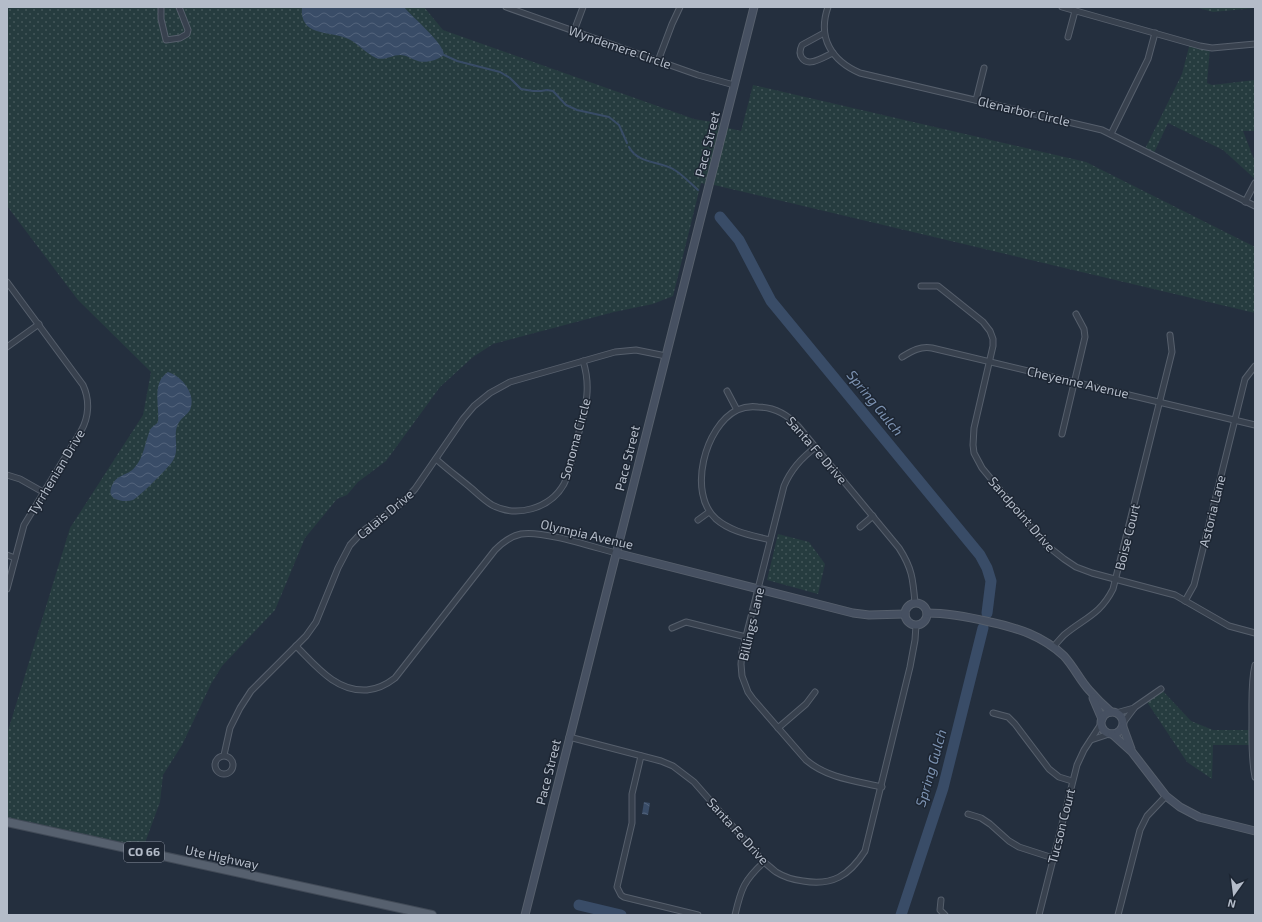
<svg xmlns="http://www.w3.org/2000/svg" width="1262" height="922" viewBox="0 0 1262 922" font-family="'Exo 2',sans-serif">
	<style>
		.green { fill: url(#green-dots) }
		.water { fill: url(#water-waves) }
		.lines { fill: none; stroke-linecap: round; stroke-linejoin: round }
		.stream { stroke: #394c67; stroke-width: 2 }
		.river { stroke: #394c67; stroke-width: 11 }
		.street-casing { stroke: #565f6c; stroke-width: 7 }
		.secondary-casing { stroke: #565f6c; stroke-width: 9 }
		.primary-casing { stroke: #414a57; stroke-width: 10 }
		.street { stroke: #38414e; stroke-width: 5 }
		.secondary { stroke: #465061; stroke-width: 7 }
		.primary { stroke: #56606e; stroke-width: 8 }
		.labels { text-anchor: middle; stroke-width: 3; stroke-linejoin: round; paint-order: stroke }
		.shield { fill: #1d2633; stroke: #878f9c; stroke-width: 1 }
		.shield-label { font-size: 12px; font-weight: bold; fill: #b4bcc9 }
		.street-label { font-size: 13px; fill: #b4bcc9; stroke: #1d2633 }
		.water-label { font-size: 14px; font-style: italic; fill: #7c92b1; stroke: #1d2633 }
	</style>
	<defs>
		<pattern id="green-dots" width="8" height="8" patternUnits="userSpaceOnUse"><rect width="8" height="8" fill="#263c3f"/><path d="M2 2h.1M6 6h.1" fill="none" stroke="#435659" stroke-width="1.8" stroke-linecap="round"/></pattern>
		<pattern id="water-waves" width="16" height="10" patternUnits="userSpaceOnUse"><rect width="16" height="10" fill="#394c67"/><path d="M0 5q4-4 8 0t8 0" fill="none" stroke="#53647b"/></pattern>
	</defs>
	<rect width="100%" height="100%" fill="#242f3e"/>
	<g class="green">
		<path d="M 7,7 L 424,7 L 443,30 L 694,119 L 724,124 L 724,127 L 741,131 L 753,85 L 1086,162 L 1255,247 L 1255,313 L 710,184 L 709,185 L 701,183 L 673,296 L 653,304 L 614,312 L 493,344 L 473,357 L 440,387 L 386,461 L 358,482 L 347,495 L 337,499 L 305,538 L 275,610 L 222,666 L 211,684 L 182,745 L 163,775 L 160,802 L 142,851 L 7,822 L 7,734 L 70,528 L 143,415 L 151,372 L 78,300 L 7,206 Z"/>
		<path d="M 1195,7 L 1255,7 L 1255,8 L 1213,12 Z"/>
		<path d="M 1190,43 L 1210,48 L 1207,83 L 1212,85 L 1255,80 L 1255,131 L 1243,131 L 1255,162 L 1255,179 L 1223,150 L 1168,123 L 1153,155 L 1144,151 L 1182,74 Z"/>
		<path d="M 778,534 L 809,542 L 825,564 L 818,594 L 767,580 Z"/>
		<path d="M 1161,689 L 1191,721 L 1213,730 L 1252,730 L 1252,745 L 1213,745 L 1212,779 L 1187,762 L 1145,699 Z"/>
	</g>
	<g class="water">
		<path d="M 302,7 L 404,7 C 413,18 444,43 444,55 C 436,61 424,64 415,60 C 410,58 406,55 400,55 C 392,55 385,61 376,58 C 365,53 357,42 346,38 C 328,31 299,36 302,7 Z"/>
		<path d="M 168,372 C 182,376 197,395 190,410 C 187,415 181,418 178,424 C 172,436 181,450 172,462 C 168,468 138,498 133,500 C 127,502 120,501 115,499 C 110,496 110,492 111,488 C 116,473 127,477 135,467 C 144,457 145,442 150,430 C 152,426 156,425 158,422 C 160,406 151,383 168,372 Z"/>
		<path d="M 644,802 L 650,803 L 648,815 L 642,814 Z"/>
	</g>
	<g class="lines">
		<g class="stream">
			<path d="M 444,55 L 457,61 L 500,72 L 510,78 L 521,89 L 533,91 L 541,91 L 547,90 L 553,91 L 566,105 L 577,110 L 609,117 L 619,125 L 627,143"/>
			<path d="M 629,147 C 638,164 659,161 673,169 C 682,174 690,183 698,190"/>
		</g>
		<g class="river">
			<path d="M 720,217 L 739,240 L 771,301 L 980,555 L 987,568 L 991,581 L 987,613"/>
			<path d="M 579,905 L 621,915"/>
			<path d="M 901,915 L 943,788 L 983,628"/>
		</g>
		<g class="street-casing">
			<g id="street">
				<path d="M 161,7 L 161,19 L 166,40 L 180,38 L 187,34 L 188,30 L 179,7"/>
				<path d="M 506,7 L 698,75 L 734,85"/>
				<path d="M 828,7 C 817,38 832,61 860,73 L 1102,130 L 1255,206"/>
				<path d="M 1062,7 L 1200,46 L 1212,48 L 1255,44"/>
				<path d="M 574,31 L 583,7"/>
				<path d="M 824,33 L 802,45 C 800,49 799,54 802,58 C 809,68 825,56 833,53"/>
				<path d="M 1068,37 L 1075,11"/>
				<path d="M 658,61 L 672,24 L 680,7"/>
				<path d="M 976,100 L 984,68"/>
				<path d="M 1111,134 L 1148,59 L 1155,33"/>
				<path d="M 1245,202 L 1255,183"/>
				<path d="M 7,282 L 83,385 C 90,400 89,417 81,431 L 24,525 L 7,589"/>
				<path d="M 921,286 L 938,286 L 983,322 L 990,331 L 993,339 L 993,346 L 974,428 L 973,445 L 974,453 L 982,468 L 1045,544 L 1064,559 L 1076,567 L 1092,573 L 1175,595 L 1229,626 L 1255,633"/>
				<path d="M 7,347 L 39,324"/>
				<path d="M 902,357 C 912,351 920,346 932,348 L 1255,425"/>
				<path d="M 727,391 L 737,410"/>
				<path d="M 1062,434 L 1085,337 L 1084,329 L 1076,314"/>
				<path d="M 816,447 C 801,458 791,469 784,486 L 742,652 L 741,664 L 742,676 L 748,692 L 753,699 L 806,760 C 827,778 856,781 882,787"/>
				<path d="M 436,459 C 447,469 459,478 471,488 C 478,494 484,500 492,505 C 516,518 550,509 564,484 C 570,472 572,457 576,444 C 583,414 593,392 583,361"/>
				<path d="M 7,475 L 20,479 L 43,492"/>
				<path d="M 698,520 L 709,512"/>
				<path d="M 860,527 L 873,516"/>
				<path d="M 770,540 C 751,535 731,532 716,519 C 687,493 705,426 737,410 C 744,407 751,406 758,407 C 775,407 787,414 798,426 L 899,548 C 912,568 913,579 915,603"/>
				<path d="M 7,555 L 15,558"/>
				<path d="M 1185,601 L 1194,585 L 1245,379 L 1255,366"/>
				<path d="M 672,628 L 686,622 L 746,637"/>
				<path d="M 296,646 C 316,666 336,692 367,690 C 378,689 386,685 395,678 L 495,550 C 502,543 511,536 521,534 C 542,530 593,547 616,553"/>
				<path d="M 1053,647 C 1057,643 1060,639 1064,635 C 1084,618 1100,615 1113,589 L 1172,352 L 1170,335"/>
				<path d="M 1255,665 C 1251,682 1252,701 1252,718 C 1252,738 1251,757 1255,777"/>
				<path d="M 993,713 L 1008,717 L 1015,724 L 1049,769 L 1059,777 L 1072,781"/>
				<path d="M 1116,713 L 1134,708"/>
				<path d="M 1123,723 L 1135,707 L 1161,689"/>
				<path d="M 778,728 L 806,704 L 815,692"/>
				<path d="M 569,737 L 661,761 L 673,766 L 694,782 L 764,862 C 768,865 772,869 776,872 C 784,877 794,880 803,881 C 832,886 849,876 865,851 L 910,667 L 915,640 L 916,625"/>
				<path d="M 1091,740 L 1109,734"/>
				<path d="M 224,755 L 230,728 L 240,708 L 251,691 L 306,636 L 316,622 L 338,568 L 350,545 L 364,530 L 402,503 L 415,489 L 463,419 L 474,406 L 490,393 L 510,382 L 615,352 L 636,350 L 666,356"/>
				<circle cx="224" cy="765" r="9"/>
				<path d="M 641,756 L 632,794 L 632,823 L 617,887 L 621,895 L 624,897 L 698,915"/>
				<path d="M 968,814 L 981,818 L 990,824 L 1009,841 L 1019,847 L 1053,858"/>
				<path d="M 941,900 L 940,910 L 945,915"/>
				<path d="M 735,915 C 741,889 744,880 764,862"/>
				<path d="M 1039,915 L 1077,765 L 1084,750 L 1101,724"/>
				<path d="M 1118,915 L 1140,830 L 1147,816 L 1166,796"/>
			</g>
		</g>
		<g class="secondary-casing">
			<g id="secondary">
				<path d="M 616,553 L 853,613 L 869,615 L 905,614"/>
				<circle cx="916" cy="614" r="11"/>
				<path d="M 927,613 C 949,613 969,617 990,622 C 1018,628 1043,636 1064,656 C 1074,667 1080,680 1089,690 C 1096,698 1103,705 1111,712"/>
				<path d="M 1093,698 L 1102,719"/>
				<circle cx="1112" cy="723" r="11"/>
				<path d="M 1123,727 L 1131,749"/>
				<path d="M 1112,734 L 1132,752 L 1166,796 L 1180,807 L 1199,817 L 1255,831"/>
				<path d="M 525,915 L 754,7"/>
			</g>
		</g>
		<g class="primary-casing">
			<path id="primary" d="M 7,822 L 432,915"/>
		</g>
		<use href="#street" class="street"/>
		<use href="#secondary" class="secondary"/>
		<use href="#primary" class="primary"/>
	</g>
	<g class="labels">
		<rect class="shield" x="124" y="842" width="40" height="20" rx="3"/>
		<g class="shield-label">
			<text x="144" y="856">CO 66</text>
		</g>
		<g class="street-label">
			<text transform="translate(620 47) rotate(19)" y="5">Wyndemere Circle</text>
			<text transform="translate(1024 111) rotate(13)" y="5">Glenarbor Circle</text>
			<text transform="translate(707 144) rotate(-76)" y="5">Pace Street</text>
			<text transform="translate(1078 382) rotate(13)" y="5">Cheyenne Avenue</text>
			<text transform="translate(575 439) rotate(-75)" y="5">Sonoma Circle</text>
			<text transform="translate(817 450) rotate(49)" y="5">Santa Fe Drive</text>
			<text transform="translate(627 458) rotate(-76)" y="5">Pace Street</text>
			<text transform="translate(56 472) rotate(-59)" y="5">Tyrrhenian Drive</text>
			<text transform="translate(1212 511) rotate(-76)" y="5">Astoria Lane</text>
			<text transform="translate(385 514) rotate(-40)" y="5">Calais Drive</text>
			<text transform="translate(1022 514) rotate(49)" y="5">Sandpoint Drive</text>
			<text transform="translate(587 534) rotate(13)" y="5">Olympia Avenue</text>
			<text transform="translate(1127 537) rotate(-76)" y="5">Boise Court</text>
			<text transform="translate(751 624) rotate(-77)" y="5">Billings Lane</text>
			<text transform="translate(548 772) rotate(-76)" y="5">Pace Street</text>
			<text transform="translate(1061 826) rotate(-76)" y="5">Tucson Court</text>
			<text transform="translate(738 831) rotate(48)" y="5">Santa Fe Drive</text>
			<text transform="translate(222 857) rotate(12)" y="5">Ute Highway</text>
		</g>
		<g class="water-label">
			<text transform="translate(875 403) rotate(51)" y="5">Spring Gulch</text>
			<text transform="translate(931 768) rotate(-74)" y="5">Spring Gulch</text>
		</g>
	</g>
	<rect width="1262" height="922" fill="none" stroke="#b4bcc9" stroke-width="16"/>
	<g transform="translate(1234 894) rotate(194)" stroke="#1d2633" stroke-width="3" paint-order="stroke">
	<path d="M0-3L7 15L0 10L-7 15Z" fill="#b4bcc9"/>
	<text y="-6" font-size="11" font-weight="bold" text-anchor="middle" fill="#b4bcc9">N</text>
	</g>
</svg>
